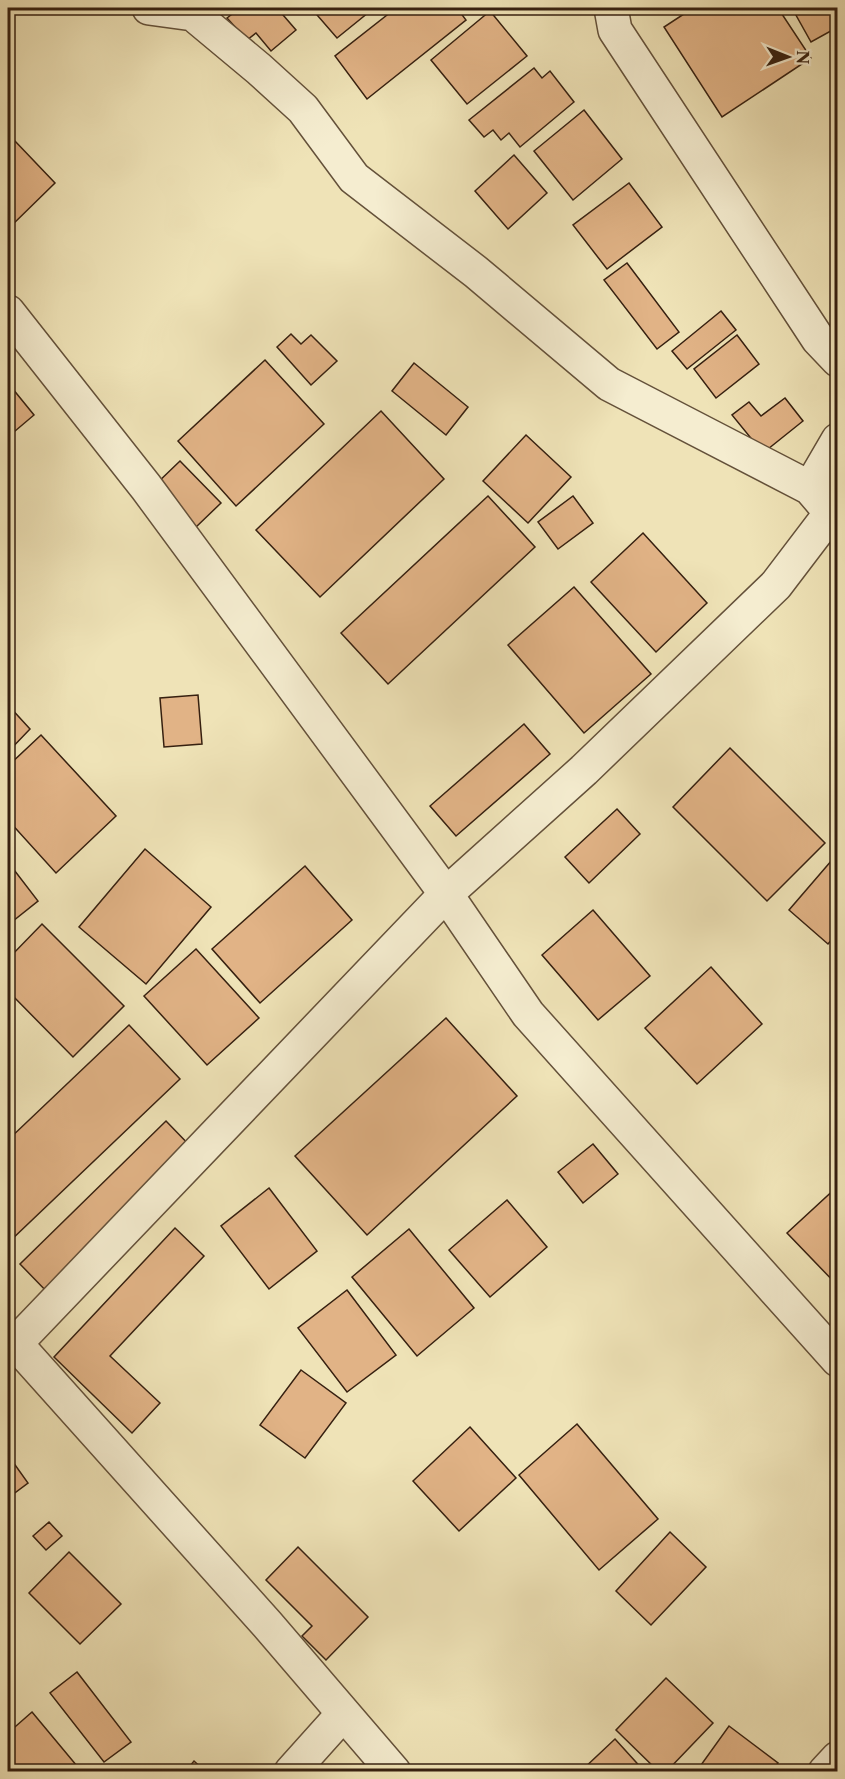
<svg xmlns="http://www.w3.org/2000/svg" width="845" height="1779" viewBox="0 0 845 1779" font-family="'Libre Caslon Text',serif">
	<style>
		.building { fill: #e1b386; stroke: #362010; stroke-width: 1.5 }
		.lines { fill: none; stroke-linecap: round; stroke-linejoin: round }
		.minor-casing { stroke: #64513a; stroke-width: 36 }
		.minor { stroke: #f5edd0; stroke-width: 33 }
	</style>
	<rect width="100%" height="100%" fill="#efe3b7"/>
	<filter id="stains"><feTurbulence type="fractalNoise" baseFrequency=".00333" numOctaves="4"/><feColorMatrix values="0 0 0 0 .2 0 0 0 0 .09 0 0 0 0 .02 0 0 0 .5 -.17"/></filter>
	<radialGradient id="worn" r=".72"><stop offset=".6" stop-color="#630" stop-opacity="0"/><stop offset="1" stop-color="#630" stop-opacity=".3"/></radialGradient>
	<g class="building">
		<path d="M 240,8 L 277,8 L 296,30 L 271,51 L 256,33 L 247,40 L 227,18 Z"/>
		<path d="M 311,8 L 374,8 L 337,38 Z"/>
		<path d="M 396,8 L 457,8 L 466,20 L 367,99 L 335,56 Z"/>
		<path d="M 693,8 L 778,8 L 811,58 L 722,117 L 664,27 Z"/>
		<path d="M 792,8 L 838,8 L 838,27 L 811,42 Z"/>
		<path d="M 490,11 L 527,56 L 467,104 L 431,60 Z"/>
		<path d="M 534,68 L 542,78 L 550,71 L 574,102 L 520,147 L 509,133 L 501,140 L 493,130 L 484,137 L 469,120 Z"/>
		<path d="M 584,110 L 622,159 L 573,200 L 534,151 Z"/>
		<path d="M 14,140 L 55,183 L 8,229 L 8,147 Z"/>
		<path d="M 514,155 L 547,193 L 508,229 L 475,191 Z"/>
		<path d="M 629,183 L 662,227 L 607,269 L 573,225 Z"/>
		<path d="M 627,263 L 679,332 L 657,349 L 604,280 Z"/>
		<path d="M 721,311 L 736,330 L 687,369 L 672,351 Z"/>
		<path d="M 291,334 L 301,344 L 311,335 L 337,361 L 311,385 L 277,347 Z"/>
		<path d="M 737,335 L 759,364 L 716,398 L 694,369 Z"/>
		<path d="M 265,360 L 324,424 L 236,506 L 178,441 Z"/>
		<path d="M 414,363 L 468,407 L 446,435 L 392,391 Z"/>
		<path d="M 8,383 L 34,415 L 8,437 Z"/>
		<path d="M 785,398 L 803,421 L 763,453 L 732,415 L 749,402 L 761,416 Z"/>
		<path d="M 381,411 L 444,479 L 320,597 L 256,530 Z"/>
		<path d="M 526,435 L 571,477 L 528,523 L 483,481 Z"/>
		<path d="M 180,461 L 221,503 L 195,528 L 154,486 Z"/>
		<path d="M 488,496 L 535,547 L 388,684 L 341,633 Z"/>
		<path d="M 573,496 L 593,523 L 558,549 L 538,522 Z"/>
		<path d="M 643,533 L 707,603 L 656,652 L 591,582 Z"/>
		<path d="M 574,587 L 651,674 L 584,733 L 508,645 Z"/>
		<path d="M 198,695 L 202,744 L 164,747 L 160,698 Z"/>
		<path d="M 8,705 L 30,729 L 8,752 Z"/>
		<path d="M 524,724 L 550,754 L 456,836 L 430,806 Z"/>
		<path d="M 41,735 L 116,816 L 56,873 L 8,820 L 8,766 Z"/>
		<path d="M 730,748 L 825,843 L 767,901 L 673,807 Z"/>
		<path d="M 617,809 L 640,834 L 589,883 L 565,857 Z"/>
		<path d="M 145,849 L 211,907 L 146,984 L 79,927 Z"/>
		<path d="M 838,853 L 838,932 L 828,944 L 789,910 Z"/>
		<path d="M 8,862 L 38,901 L 8,925 Z"/>
		<path d="M 305,866 L 352,920 L 260,1003 L 212,949 Z"/>
		<path d="M 593,910 L 650,976 L 598,1020 L 542,955 Z"/>
		<path d="M 42,924 L 124,1006 L 73,1057 L 8,991 L 8,959 Z"/>
		<path d="M 196,949 L 259,1018 L 207,1065 L 144,996 Z"/>
		<path d="M 711,967 L 762,1024 L 697,1084 L 645,1028 Z"/>
		<path d="M 446,1018 L 517,1096 L 367,1235 L 295,1156 Z"/>
		<path d="M 129,1025 L 180,1079 L 9,1242 L 8,1140 Z"/>
		<path d="M 166,1121 L 196,1152 L 50,1295 L 20,1264 Z"/>
		<path d="M 593,1144 L 618,1174 L 583,1203 L 558,1172 Z"/>
		<path d="M 838,1186 L 838,1286 L 787,1233 Z"/>
		<path d="M 269,1188 L 317,1251 L 269,1289 L 221,1226 Z"/>
		<path d="M 507,1200 L 547,1247 L 490,1297 L 449,1250 Z"/>
		<path d="M 175,1228 L 204,1256 L 110,1356 L 160,1403 L 132,1433 L 54,1357 Z"/>
		<path d="M 409,1229 L 474,1308 L 417,1356 L 352,1277 Z"/>
		<path d="M 347,1290 L 396,1355 L 347,1392 L 298,1328 Z"/>
		<path d="M 301,1370 L 346,1403 L 305,1458 L 260,1425 Z"/>
		<path d="M 577,1424 L 658,1519 L 599,1570 L 519,1475 Z"/>
		<path d="M 470,1427 L 516,1478 L 459,1531 L 413,1481 Z"/>
		<path d="M 8,1455 L 28,1483 L 8,1498 Z"/>
		<path d="M 49,1522 L 62,1536 L 46,1550 L 33,1536 Z"/>
		<path d="M 670,1532 L 706,1567 L 651,1625 L 616,1591 Z"/>
		<path d="M 298,1547 L 368,1617 L 326,1660 L 302,1636 L 312,1626 L 266,1580 Z"/>
		<path d="M 69,1552 L 121,1604 L 80,1644 L 29,1593 Z"/>
		<path d="M 77,1672 L 131,1742 L 104,1762 L 50,1693 Z"/>
		<path d="M 666,1678 L 713,1723 L 666,1772 L 659,1772 L 616,1730 Z"/>
		<path d="M 32,1712 L 82,1772 L 8,1772 L 8,1733 Z"/>
		<path d="M 729,1726 L 778,1763 L 772,1772 L 696,1772 Z"/>
		<path d="M 615,1739 L 645,1772 L 580,1772 Z"/>
		<path d="M 194,1761 L 206,1772 L 185,1772 Z"/>
	</g>
	<g class="lines">
		<g class="minor-casing">
			<g id="minor">
				<path d="M 149,8 L 193,14 L 259,69 L 303,109 L 354,178 L 476,272 L 609,384 L 810,488 L 838,521"/>
				<path d="M 611,8 L 615,30 L 818,339 L 838,360"/>
				<path d="M 8,312 L 146,487 L 446,894 L 528,1014 L 838,1360"/>
				<path d="M 810,488 L 838,440"/>
				<path d="M 8,1335 L 267,1624 L 394,1772"/>
				<path d="M 8,1348 L 16,1343 L 446,894 L 584,770 L 776,585 L 830,514 L 838,507"/>
				<path d="M 291,1772 L 343,1714"/>
				<path d="M 825,1772 L 838,1758"/>
			</g>
		</g>
		<use href="#minor" class="minor"/>
	</g>
	<rect width="845" height="1779" fill="none" stroke="#efe3b7" stroke-width="30"/>
	<rect x="9" y="9" width="827" height="1761" fill="none" stroke="#362010" stroke-width="3"/>
	<rect x="15" y="15" width="815" height="1749" fill="none" stroke="#362010" stroke-width="1.5"/>
	<g transform="translate(788 57) rotate(91)" stroke="#f5edd0" stroke-width="4.5" paint-order="stroke">
	<path d="M0-4.5L10 22L0 15L-10 22Z" fill="#362010"/>
	<text y="-9" font-size="16" font-weight="bold" text-anchor="middle" fill="#362010">N</text>
	</g>
	<rect width="100%" height="100%" filter="url(#stains)"/>
	<rect width="100%" height="100%" fill="url(#worn)"/>
</svg>
